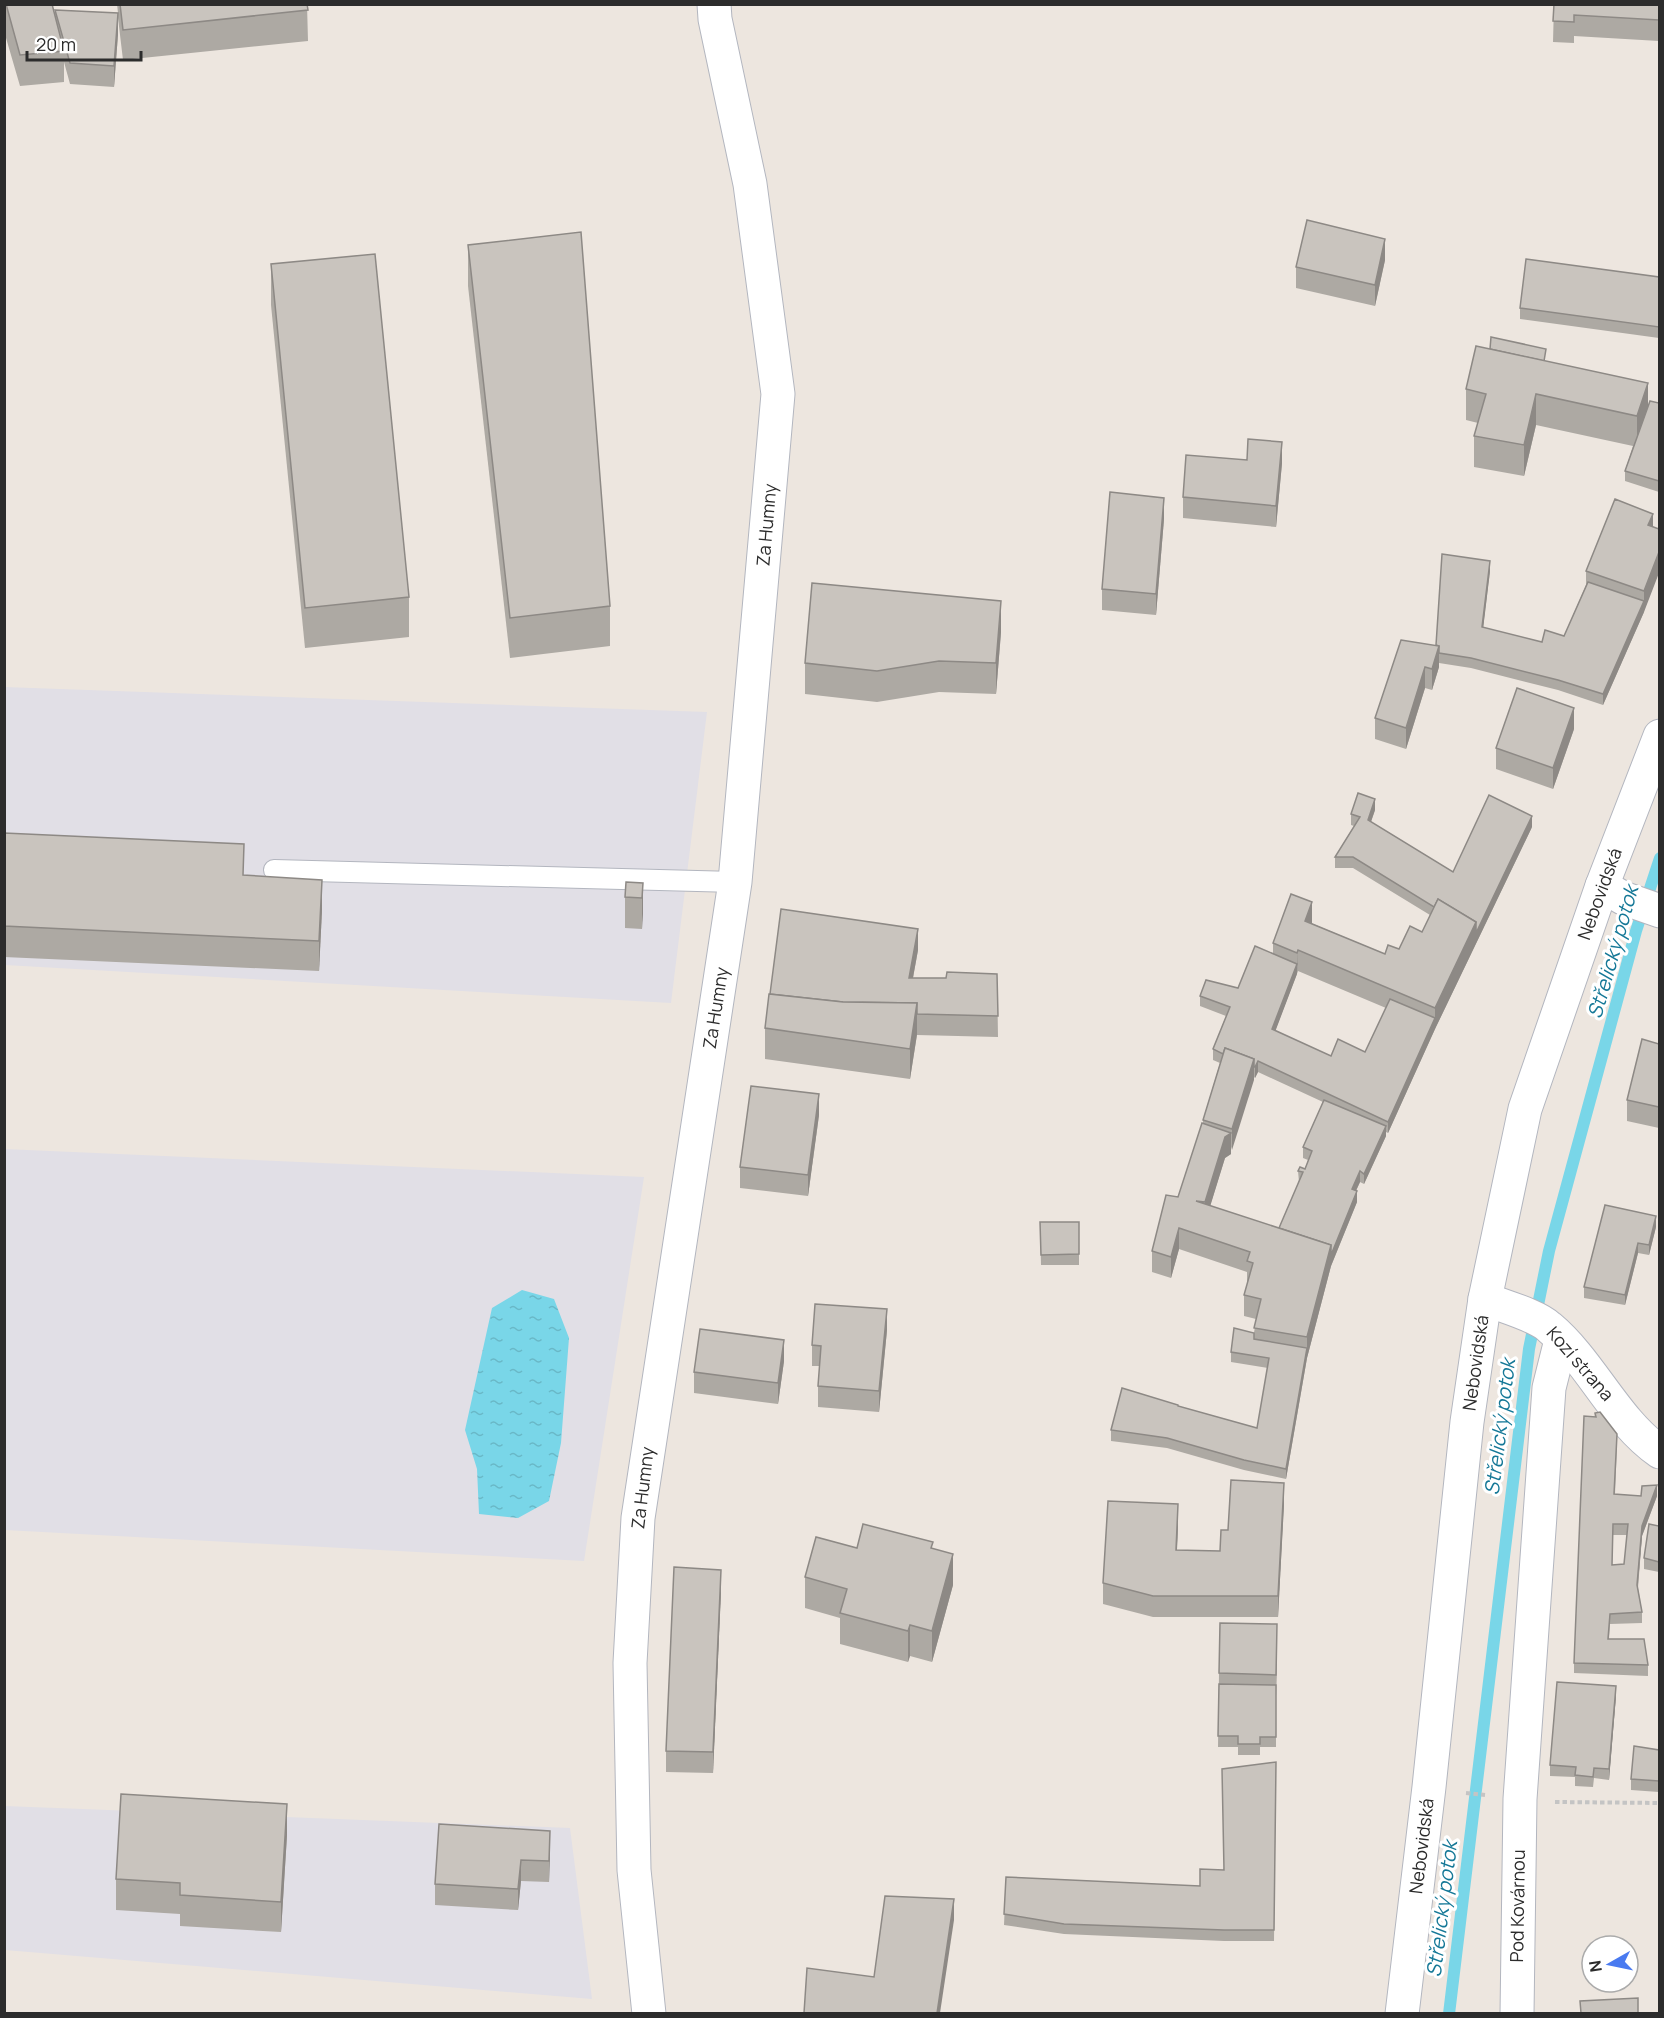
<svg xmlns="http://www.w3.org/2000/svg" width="1664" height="2018" viewBox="0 0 1664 2018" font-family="Manrope,sans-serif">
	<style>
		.industrial { fill: #e1dfe6 }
		.water { fill: url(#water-ripples) }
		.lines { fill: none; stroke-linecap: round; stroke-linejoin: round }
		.stream { stroke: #79d6e8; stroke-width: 12 }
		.lane-casing { stroke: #b3b6bf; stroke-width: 22 }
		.street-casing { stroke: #b3b6bf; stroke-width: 35 }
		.secondary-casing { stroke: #b3b6bf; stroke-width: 35 }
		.path { stroke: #c4c4c4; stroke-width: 4; stroke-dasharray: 4.5 3; stroke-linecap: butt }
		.lane { stroke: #fff; stroke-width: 20 }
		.street { stroke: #fff; stroke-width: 33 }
		.secondary { stroke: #fff; stroke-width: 33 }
		.wall { fill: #ada9a3; fill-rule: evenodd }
		.shaded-wall { fill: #8d8985 }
		.building { fill: #c9c4be; stroke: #8d8985; stroke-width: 1.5; fill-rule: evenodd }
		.labels { text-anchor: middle; stroke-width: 6; stroke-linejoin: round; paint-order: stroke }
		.street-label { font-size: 18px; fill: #2c2c2c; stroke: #fff }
		.water-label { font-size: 20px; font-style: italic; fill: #157897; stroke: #fff }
	</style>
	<defs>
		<pattern id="water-ripples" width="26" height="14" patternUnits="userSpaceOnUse" patternTransform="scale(1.5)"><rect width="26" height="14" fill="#79d6e8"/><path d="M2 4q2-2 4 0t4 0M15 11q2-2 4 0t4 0" fill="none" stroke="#69b8c7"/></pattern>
	</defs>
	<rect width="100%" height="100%" fill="#ede6df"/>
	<g class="industrial">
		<path d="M 4,687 L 707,712 L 671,1003 L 5,965 Z"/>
		<path d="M 4,1149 L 644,1177 L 584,1561 L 5,1530 Z"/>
		<path d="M 5,1806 L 570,1828 L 592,1999 L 5,1950 Z"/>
	</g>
	<path class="water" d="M 522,1290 L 554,1299 L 569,1338 L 561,1443 L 549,1501 L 518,1518 L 479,1514 L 477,1469 L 465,1430 L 492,1308 Z"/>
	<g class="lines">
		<path class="stream" d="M 1449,2014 L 1529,1349 L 1549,1251 L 1636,931 L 1660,858"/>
		<g class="lane-casing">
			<path id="lane" d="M 274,870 L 735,882"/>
		</g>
		<g class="street-casing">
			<g id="street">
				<path d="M 1602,886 L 1623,898 L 1660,911"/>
				<path d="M 1485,1299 C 1502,1306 1536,1315 1549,1327 C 1591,1362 1615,1421 1660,1452"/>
				<path d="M 649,2014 L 634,1870 L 630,1663 L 638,1518 L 735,882 L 778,394 L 750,184 L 715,19 L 714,4"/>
				<path d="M 1517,2014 L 1520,1799 L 1549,1388 L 1561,1340"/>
			</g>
		</g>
		<g class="secondary-casing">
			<path id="secondary" d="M 1402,2014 L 1429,1787 L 1467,1422 L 1485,1299 L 1525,1109 L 1602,886 L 1660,736"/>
		</g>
		<g class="path">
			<path d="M 1466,1793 L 1485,1795"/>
			<path d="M 1555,1802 L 1660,1803"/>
		</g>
		<use href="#lane" class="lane"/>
		<use href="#street" class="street"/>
		<use href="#secondary" class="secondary"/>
	</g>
	<g class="wall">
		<path d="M 4,4 L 52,4 L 55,15 L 55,10 L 118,13 L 117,4 L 307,4 L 308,41 L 123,60 L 118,18 L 118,34 L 114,87 L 70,84 L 64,62 L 64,82 L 20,86 L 4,31 Z"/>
		<path d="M 1554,4 L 1659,4 L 1659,41 L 1574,36 L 1574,43 L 1553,42 Z"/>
		<path d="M 468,245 L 610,606 L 610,646 L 510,658 L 468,286 Z"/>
		<path d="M 1385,260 L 1375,306 L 1296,288 L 1296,267 Z"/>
		<path d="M 271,264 L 409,597 L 409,637 L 305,648 L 271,305 Z"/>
		<path d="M 1659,277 L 1659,338 L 1520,319 L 1520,308 Z"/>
		<path d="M 1545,361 L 1648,406 L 1659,403 L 1659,492 L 1625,481 L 1625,471 L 1633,446 L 1536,425 L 1524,476 L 1474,467 L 1474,436 L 1478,423 L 1466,420 L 1466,389 Z"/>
		<path d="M 1282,463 L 1276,527 L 1183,518 L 1183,497 Z"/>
		<path d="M 1653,514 L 1644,612 L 1603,705 L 1558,690 L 1471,668 L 1439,663 L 1439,667 L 1432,690 L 1425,688 L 1406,749 L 1375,739 L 1375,718 L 1436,645 L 1490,571 L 1483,628 L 1542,642 L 1564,636 L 1586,585 L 1586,571 Z"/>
		<path d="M 1164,519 L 1156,615 L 1102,610 L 1102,589 Z"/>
		<path d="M 1001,632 L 996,694 L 939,692 L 877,702 L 805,694 L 805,663 Z"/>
		<path d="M 1574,729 L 1553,789 L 1496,769 L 1496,748 Z"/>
		<path d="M 1375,810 L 1371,822 L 1453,872 L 1532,827 L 1435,1029 L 1388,1133 L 1386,1132 L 1386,1136 L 1364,1184 L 1360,1182 L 1356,1191 L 1357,1202 L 1331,1266 L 1307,1358 L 1286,1479 L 1244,1470 L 1167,1448 L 1111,1441 L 1111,1430 L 1178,1406 L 1257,1428 L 1268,1368 L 1231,1362 L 1231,1352 L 1254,1333 L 1256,1319 L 1244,1316 L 1244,1295 L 1248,1283 L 1247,1282 L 1247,1272 L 1179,1249 L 1171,1278 L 1152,1272 L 1152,1251 L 1178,1197 L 1203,1123 L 1203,1120 L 1220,1063 L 1213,1060 L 1213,1049 L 1226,1016 L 1200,1006 L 1200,996 L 1238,988 L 1273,954 L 1273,943 L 1311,923 L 1385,954 L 1399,949 L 1422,932 L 1430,915 L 1353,868 L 1335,868 L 1335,857 L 1354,826 L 1351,825 L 1351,814 ZM 1298,971 L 1386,1008 L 1365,1052 L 1331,1056 L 1275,1031 ZM 1258,1072 L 1323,1102 L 1303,1147 L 1303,1158 L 1308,1160 L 1305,1169 L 1298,1171 L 1299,1182 L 1279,1228 L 1210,1206 L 1225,1158 L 1231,1154 L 1231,1150 L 1254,1077 L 1255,1078 Z"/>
		<path d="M 4,833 L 244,875 L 322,910 L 319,971 L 4,957 Z"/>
		<path d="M 643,883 L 642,929 L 625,928 L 625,897 Z"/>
		<path d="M 918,950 L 913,978 L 946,978 L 997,974 L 998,1037 L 917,1035 L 910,1079 L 765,1059 L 765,1028 L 770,994 Z"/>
		<path d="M 1659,1044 L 1659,1128 L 1627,1121 L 1627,1100 Z"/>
		<path d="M 819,1115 L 808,1196 L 740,1188 L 740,1167 Z"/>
		<path d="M 1040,1222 L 1079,1222 L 1079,1265 L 1041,1265 Z"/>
		<path d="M 1656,1227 L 1649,1255 L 1638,1253 L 1625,1305 L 1584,1298 L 1584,1287 Z"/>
		<path d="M 887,1330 L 879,1412 L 818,1407 L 818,1386 L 820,1366 L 812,1366 L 812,1345 Z"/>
		<path d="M 784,1361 L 778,1404 L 694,1393 L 694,1372 Z"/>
		<path d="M 1595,1413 L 1617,1444 L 1615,1494 L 1641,1496 L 1657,1496 L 1642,1536 L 1638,1588 L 1642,1612 L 1642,1623 L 1610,1624 L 1609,1639 L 1648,1665 L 1648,1676 L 1574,1673 L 1574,1663 ZM 1613,1535 L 1627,1535 L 1624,1564 L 1612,1565 Z"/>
		<path d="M 1284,1504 L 1278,1617 L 1153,1617 L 1103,1604 L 1103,1583 L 1178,1525 L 1177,1550 L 1220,1551 L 1228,1530 Z"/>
		<path d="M 1659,1526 L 1659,1572 L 1644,1569 L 1644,1558 Z"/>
		<path d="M 857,1548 L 933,1548 L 953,1585 L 932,1662 L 910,1656 L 908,1662 L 840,1644 L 840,1618 L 805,1608 L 805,1577 Z"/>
		<path d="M 721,1591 L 713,1773 L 666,1772 L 666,1751 Z"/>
		<path d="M 1277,1645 L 1276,1696 L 1276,1747 L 1260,1747 L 1260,1755 L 1238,1755 L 1238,1747 L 1218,1747 L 1219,1673 Z"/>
		<path d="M 1616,1696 L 1609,1780 L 1594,1778 L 1593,1787 L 1575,1786 L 1575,1777 L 1550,1776 L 1550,1765 Z"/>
		<path d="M 1659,1750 L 1659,1792 L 1631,1790 L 1631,1779 Z"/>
		<path d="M 1276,1762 L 1274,1941 L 1224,1941 L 1064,1934 L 1004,1925 L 1006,1877 L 1200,1886 L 1223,1870 Z"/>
		<path d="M 287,1835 L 281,1932 L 180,1926 L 180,1914 L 116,1910 L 116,1879 Z"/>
		<path d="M 550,1852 L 549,1882 L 521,1881 L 518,1910 L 435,1905 L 435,1884 Z"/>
	</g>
	<g class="shaded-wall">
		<path d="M 118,13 L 118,34 L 114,87 L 114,66 Z"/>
		<path d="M 1385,239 L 1385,260 L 1375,306 L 1375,285 Z"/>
		<path d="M 1648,383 L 1648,414 L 1637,447 L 1637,416 Z"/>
		<path d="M 1536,394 L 1536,425 L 1524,476 L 1524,445 Z"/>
		<path d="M 1282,442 L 1282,463 L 1276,527 L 1276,506 Z"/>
		<path d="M 1164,498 L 1164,519 L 1156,615 L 1156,594 Z"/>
		<path d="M 1653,514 L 1653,535 L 1648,525 Z"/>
		<path d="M 1659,552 L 1659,573 L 1644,612 L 1603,705 L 1603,694 L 1644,601 L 1644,591 Z"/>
		<path d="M 1490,561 L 1490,571 L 1482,638 L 1482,627 Z"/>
		<path d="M 1001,601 L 1001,632 L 996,694 L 996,663 Z"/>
		<path d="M 1439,646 L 1439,667 L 1432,690 L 1432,669 Z"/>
		<path d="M 1425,667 L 1425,688 L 1406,749 L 1406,728 Z"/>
		<path d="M 1574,708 L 1574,729 L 1553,789 L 1553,768 Z"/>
		<path d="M 1375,799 L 1375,810 L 1368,830 L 1368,820 Z"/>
		<path d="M 1532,816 L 1532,827 L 1435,1029 L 1388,1133 L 1388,1122 L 1435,1018 L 1435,1008 L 1476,922 Z"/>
		<path d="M 322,880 L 322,910 L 319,971 L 319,941 Z"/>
		<path d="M 643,883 L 643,914 L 642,929 L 642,898 Z"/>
		<path d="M 1312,902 L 1312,923 L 1305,942 L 1305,921 Z"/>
		<path d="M 918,929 L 918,950 L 909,999 L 909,978 Z"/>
		<path d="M 1298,950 L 1297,974 L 1272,1040 L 1272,1029 L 1297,964 Z"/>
		<path d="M 917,1003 L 917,1034 L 910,1079 L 910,1049 Z"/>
		<path d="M 1254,1059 L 1254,1080 L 1232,1150 L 1232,1129 Z"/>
		<path d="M 1258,1061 L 1258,1072 L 1255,1078 L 1255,1067 Z"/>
		<path d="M 819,1094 L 819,1115 L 808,1196 L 808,1175 Z"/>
		<path d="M 1386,1126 L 1386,1136 L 1364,1184 L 1364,1174 Z"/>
		<path d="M 1231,1133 L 1231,1154 L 1225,1158 L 1205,1223 L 1205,1202 L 1225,1137 Z"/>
		<path d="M 1360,1171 L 1360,1182 L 1352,1199 L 1352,1189 Z"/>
		<path d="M 1357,1191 L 1357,1202 L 1331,1266 L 1307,1358 L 1286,1479 L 1286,1469 L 1307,1348 L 1307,1337 L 1331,1245 Z"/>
		<path d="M 1656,1216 L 1656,1227 L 1649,1255 L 1649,1245 Z"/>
		<path d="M 1179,1228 L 1179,1249 L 1171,1278 L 1171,1257 Z"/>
		<path d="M 1638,1243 L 1638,1253 L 1625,1305 L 1625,1295 Z"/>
		<path d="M 887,1309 L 887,1330 L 879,1412 L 879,1391 Z"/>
		<path d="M 784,1340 L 784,1361 L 778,1404 L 778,1383 Z"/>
		<path d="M 1284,1483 L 1284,1504 L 1278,1617 L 1278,1596 Z"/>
		<path d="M 1657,1485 L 1657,1496 L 1642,1536 L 1637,1596 L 1642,1526 Z"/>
		<path d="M 1178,1504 L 1178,1525 L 1176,1571 L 1176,1550 Z"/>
		<path d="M 953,1554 L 953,1585 L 932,1662 L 932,1631 Z"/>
		<path d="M 721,1570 L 721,1591 L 713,1773 L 713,1752 Z"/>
		<path d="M 1277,1624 L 1277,1645 L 1276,1696 L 1276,1675 Z"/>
		<path d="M 910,1625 L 910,1656 L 908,1662 L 908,1631 Z"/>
		<path d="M 1616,1686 L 1616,1696 L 1609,1780 L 1609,1769 Z"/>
		<path d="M 287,1804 L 287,1835 L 281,1932 L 281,1902 Z"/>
		<path d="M 550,1831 L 550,1852 L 549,1882 L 549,1861 Z"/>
		<path d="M 521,1860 L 521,1881 L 518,1910 L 518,1889 Z"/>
		<path d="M 954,1899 L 954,1920 L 940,2013 L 937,2013 Z"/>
	</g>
	<g class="building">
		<path d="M 6,4 L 52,4 L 64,51 L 20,55 Z"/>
		<path d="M 120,4 L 307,4 L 308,10 L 123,30 Z"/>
		<path d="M 1554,4 L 1659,4 L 1659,20 L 1574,15 L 1574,22 L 1553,21 Z"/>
		<path d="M 55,10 L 118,13 L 114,66 L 70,63 Z"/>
		<path d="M 1307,220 L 1385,239 L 1375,285 L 1296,267 Z"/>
		<path d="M 581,232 L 610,606 L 510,618 L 468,245 Z"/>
		<path d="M 375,254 L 409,597 L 305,608 L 271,264 Z"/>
		<path d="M 1526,259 L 1659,277 L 1659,327 L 1520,308 Z"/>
		<path d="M 1491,337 L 1546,349 L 1544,361 L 1490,349 Z"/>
		<path d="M 1476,346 L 1648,383 L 1637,416 L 1536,394 L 1524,445 L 1474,436 L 1486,394 L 1466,389 Z"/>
		<path d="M 1650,401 L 1659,403 L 1659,481 L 1625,471 Z"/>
		<path d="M 1248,439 L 1282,442 L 1276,506 L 1183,497 L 1186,455 L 1247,460 Z"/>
		<path d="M 1110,492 L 1164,498 L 1156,594 L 1102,589 Z"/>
		<path d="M 1615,499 L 1653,514 L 1648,525 L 1659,529 L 1659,552 L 1644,591 L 1586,571 Z"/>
		<path d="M 1442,554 L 1490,561 L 1482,627 L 1542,642 L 1545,630 L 1564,636 L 1588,582 L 1644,601 L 1603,694 L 1558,680 L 1471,658 L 1439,653 L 1439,646 L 1436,645 Z"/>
		<path d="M 812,583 L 1001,601 L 996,663 L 939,661 L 877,671 L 805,663 Z"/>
		<path d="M 1401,640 L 1439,646 L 1432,669 L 1425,667 L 1406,728 L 1375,718 Z"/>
		<path d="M 1517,688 L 1574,708 L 1553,768 L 1496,748 Z"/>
		<path d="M 1358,793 L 1375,799 L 1368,820 L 1453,872 L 1489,795 L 1532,816 L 1476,933 L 1476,922 L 1438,899 L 1434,907 L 1353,857 L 1335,857 L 1360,817 L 1351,814 Z"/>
		<path d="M 4,833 L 244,844 L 243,875 L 322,880 L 319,941 L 4,926 Z"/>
		<path d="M 626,882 L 643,883 L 642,898 L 625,897 Z"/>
		<path d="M 1291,894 L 1312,902 L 1305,921 L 1385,954 L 1388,945 L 1399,949 L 1410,926 L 1422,932 L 1438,899 L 1476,922 L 1435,1008 L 1298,950 L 1297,953 L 1273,943 Z"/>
		<path d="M 781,909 L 918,929 L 909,978 L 946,978 L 947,972 L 997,974 L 998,1016 L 917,1014 L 917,1003 L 843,1002 L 770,994 Z"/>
		<path d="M 1255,946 L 1297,964 L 1272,1029 L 1331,1056 L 1338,1039 L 1365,1052 L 1390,999 L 1435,1018 L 1388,1122 L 1258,1061 L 1255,1067 L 1254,1067 L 1254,1059 L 1225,1048 L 1223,1054 L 1213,1049 L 1230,1007 L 1200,996 L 1206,980 L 1238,988 Z"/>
		<path d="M 769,994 L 843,1002 L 917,1003 L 910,1049 L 765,1028 Z"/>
		<path d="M 1642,1039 L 1659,1044 L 1659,1107 L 1627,1100 Z"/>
		<path d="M 1225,1048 L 1254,1059 L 1232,1129 L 1203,1120 Z"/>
		<path d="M 751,1086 L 819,1094 L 808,1175 L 740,1167 Z"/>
		<path d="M 1324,1100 L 1386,1126 L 1364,1174 L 1360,1171 L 1352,1189 L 1357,1191 L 1331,1255 L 1331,1245 L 1279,1228 L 1303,1172 L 1298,1171 L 1300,1167 L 1305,1169 L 1312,1151 L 1303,1147 Z"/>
		<path d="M 1202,1123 L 1231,1133 L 1225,1137 L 1205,1202 L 1196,1201 L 1331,1245 L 1307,1337 L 1254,1328 L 1261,1299 L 1244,1295 L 1253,1263 L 1247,1261 L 1250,1252 L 1179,1228 L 1171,1257 L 1152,1251 L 1166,1195 L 1178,1197 Z"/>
		<path d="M 1605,1205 L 1656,1216 L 1649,1245 L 1638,1243 L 1625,1295 L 1584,1287 Z"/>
		<path d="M 1040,1222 L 1079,1222 L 1079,1254 L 1041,1255 Z"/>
		<path d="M 815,1304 L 887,1309 L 879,1391 L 818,1386 L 821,1346 L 812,1345 Z"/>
		<path d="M 1234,1328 L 1254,1333 L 1254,1339 L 1307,1348 L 1286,1469 L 1244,1460 L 1167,1438 L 1111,1430 L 1122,1388 L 1178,1405 L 1178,1406 L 1257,1428 L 1269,1358 L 1231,1352 Z"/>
		<path d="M 700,1329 L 784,1340 L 778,1383 L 694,1372 Z"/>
		<path d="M 1600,1412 L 1617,1434 L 1614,1494 L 1641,1496 L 1642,1486 L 1657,1485 L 1642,1526 L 1637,1585 L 1642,1612 L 1610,1614 L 1608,1639 L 1644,1639 L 1648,1665 L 1574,1663 L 1584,1416 L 1596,1417 L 1595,1413 ZM 1613,1524 L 1628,1524 L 1624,1564 L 1612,1565 Z"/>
		<path d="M 1231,1480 L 1284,1483 L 1278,1596 L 1153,1596 L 1103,1583 L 1108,1501 L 1178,1504 L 1176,1550 L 1220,1551 L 1221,1530 L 1228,1530 Z"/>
		<path d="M 863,1524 L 933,1542 L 931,1548 L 953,1554 L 932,1631 L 910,1625 L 908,1631 L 840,1613 L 847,1589 L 805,1577 L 816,1537 L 857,1548 Z"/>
		<path d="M 1649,1524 L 1659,1526 L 1659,1562 L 1644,1558 Z"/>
		<path d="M 674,1567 L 721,1570 L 713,1752 L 666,1751 Z"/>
		<path d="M 1220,1623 L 1277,1624 L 1276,1675 L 1219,1673 Z"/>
		<path d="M 1557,1682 L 1616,1686 L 1609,1769 L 1594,1768 L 1593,1777 L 1575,1775 L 1576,1767 L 1550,1765 Z"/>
		<path d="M 1219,1684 L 1276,1685 L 1276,1737 L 1260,1737 L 1260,1744 L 1238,1744 L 1238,1736 L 1218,1736 Z"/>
		<path d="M 1634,1746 L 1659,1750 L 1659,1781 L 1631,1779 Z"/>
		<path d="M 1276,1762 L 1274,1930 L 1224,1930 L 1064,1924 L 1004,1914 L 1006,1877 L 1200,1886 L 1200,1869 L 1224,1870 L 1222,1769 Z"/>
		<path d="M 121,1794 L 287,1804 L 281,1902 L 180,1895 L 180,1883 L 116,1879 Z"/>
		<path d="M 439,1824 L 550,1831 L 549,1861 L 521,1860 L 518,1889 L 435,1884 Z"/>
		<path d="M 885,1896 L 954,1899 L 937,2013 L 804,2013 L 807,1968 L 874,1977 Z"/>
		<path d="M 1638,1998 L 1638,2013 L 1581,2013 L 1580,2001 Z"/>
	</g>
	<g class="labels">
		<g class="street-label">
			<text transform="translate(767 525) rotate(-85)" y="6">Za Humny</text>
			<text transform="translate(1600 894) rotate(-70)" y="6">Nebovidská</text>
			<text transform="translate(716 1008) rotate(-81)" y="6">Za Humny</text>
			<text transform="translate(1476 1363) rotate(-82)" y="6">Nebovidská</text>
			<text transform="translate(1580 1364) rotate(49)" y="6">Kozí strana</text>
			<text transform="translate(643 1488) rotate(-83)" y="6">Za Humny</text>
			<text transform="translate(1422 1846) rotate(-83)" y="6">Nebovidská</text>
			<text transform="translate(1518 1906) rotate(-89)" y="6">Pod Kovárnou</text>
		</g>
		<g class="water-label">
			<text transform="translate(1613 952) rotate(-74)" y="7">Střelický potok</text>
			<text transform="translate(1500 1427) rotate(-83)" y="7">Střelický potok</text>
			<text transform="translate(1442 1909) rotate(-83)" y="7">Střelický potok</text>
		</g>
	</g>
	<rect width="1664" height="2018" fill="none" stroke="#2c2c2c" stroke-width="12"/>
	<g transform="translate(1610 1964) rotate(261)"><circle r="28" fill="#ffffff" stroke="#ababab" stroke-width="1.5"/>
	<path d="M0-4.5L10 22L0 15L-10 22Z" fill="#497af0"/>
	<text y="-9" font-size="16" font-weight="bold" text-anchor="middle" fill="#2c2c2c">N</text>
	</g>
	<path d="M27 51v9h114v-9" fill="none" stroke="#2c2c2c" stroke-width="3"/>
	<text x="36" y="51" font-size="18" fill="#2c2c2c" stroke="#ffffff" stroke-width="4.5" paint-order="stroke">20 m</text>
</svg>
